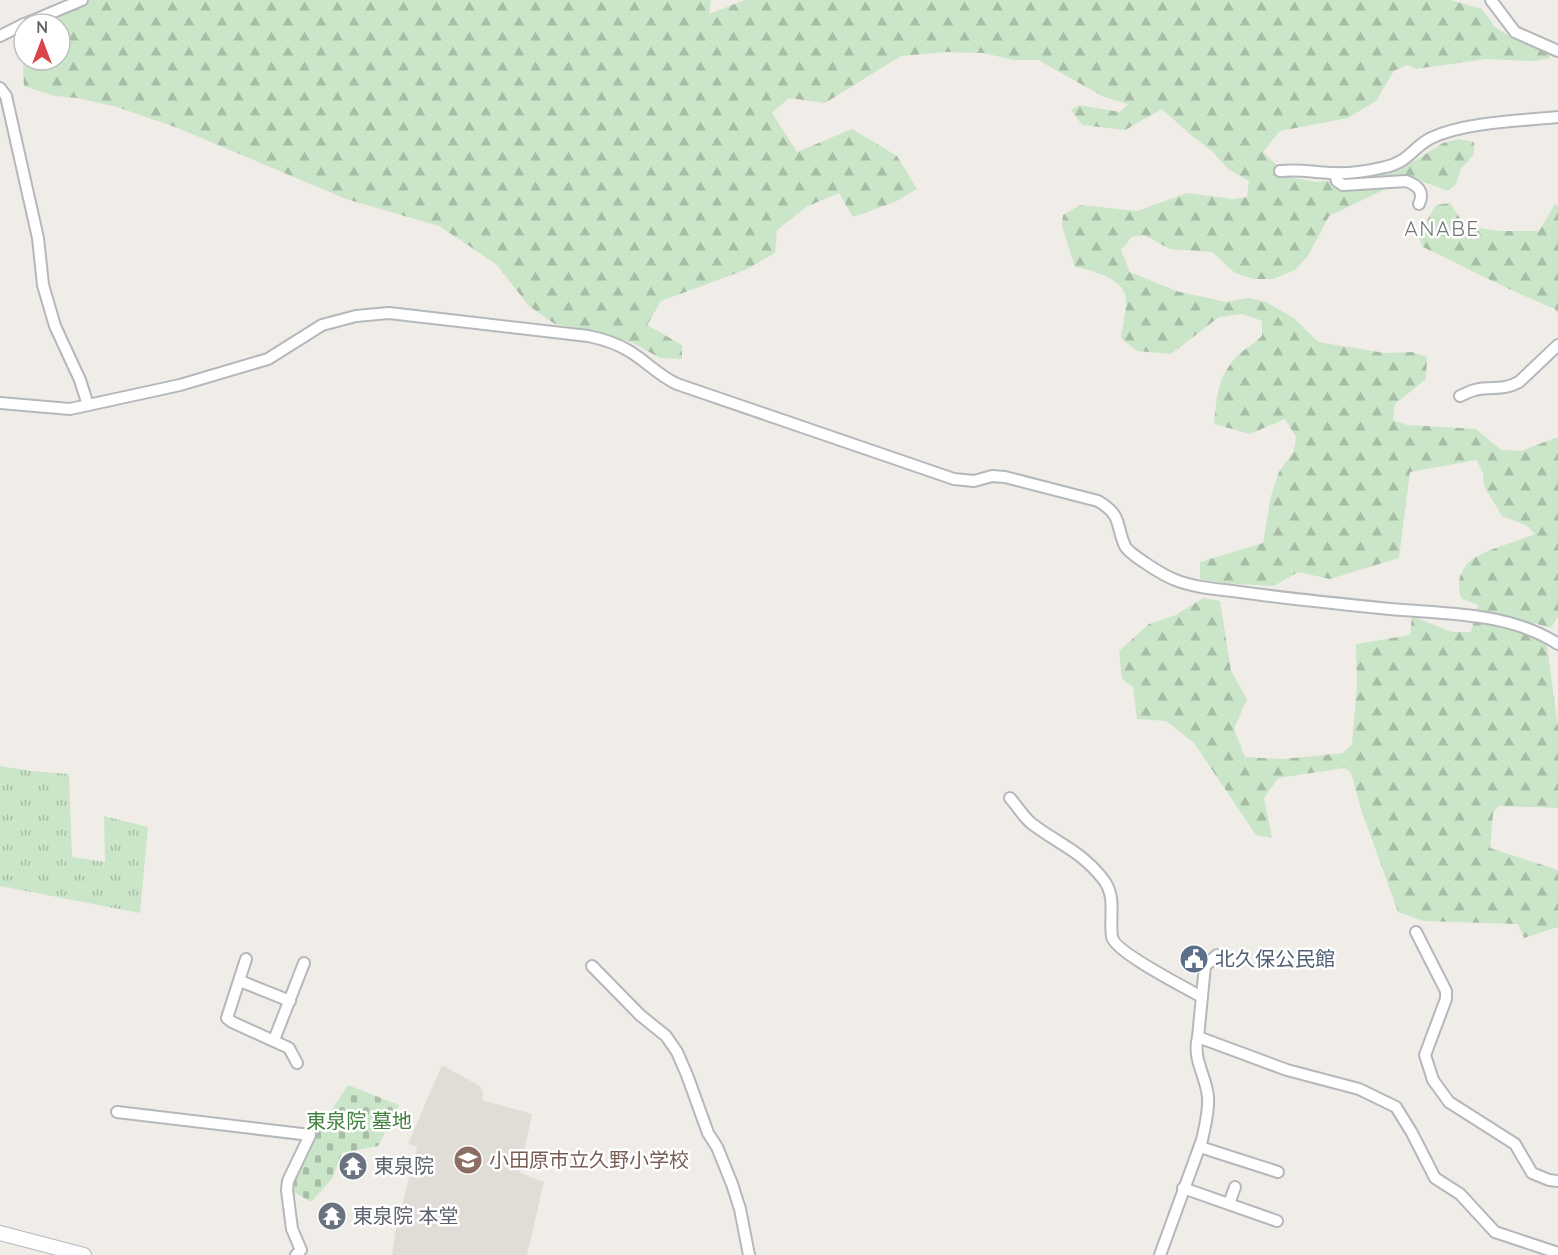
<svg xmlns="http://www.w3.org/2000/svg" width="1558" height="1255" viewBox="0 0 1558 1255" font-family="Quicksand,'Noto Sans JP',sans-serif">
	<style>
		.education { fill: #e0ddd7 }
		.grass { fill: url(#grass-tufts) }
		.forest { fill: url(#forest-firs) }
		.cemetery { fill: url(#cemetery-stones) }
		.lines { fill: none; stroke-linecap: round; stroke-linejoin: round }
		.street-casing { stroke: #b5b8bb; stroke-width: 14 }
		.secondary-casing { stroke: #b4b8bb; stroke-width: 16 }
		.street { stroke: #fff; stroke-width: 10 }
		.secondary { stroke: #fff; stroke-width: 14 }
		.labels { text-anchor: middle; stroke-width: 5; stroke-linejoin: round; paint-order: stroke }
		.service-label { font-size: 20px; fill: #4e5e75; stroke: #fff; text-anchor: start }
		.park-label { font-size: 20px; fill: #41803e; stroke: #fff }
		.education-label { font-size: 20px; fill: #785e54; stroke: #fff; text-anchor: start }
		.worship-label { font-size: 20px; fill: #5b616d; stroke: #fff; text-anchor: start }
		.neighbourhood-label { font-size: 21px; letter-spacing: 1.5px; fill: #717679; stroke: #fff }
	</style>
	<defs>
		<pattern id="grass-tufts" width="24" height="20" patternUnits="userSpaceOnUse" patternTransform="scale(1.5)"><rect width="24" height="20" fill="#cbe5c8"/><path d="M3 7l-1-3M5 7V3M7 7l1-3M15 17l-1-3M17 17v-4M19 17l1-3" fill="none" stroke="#a8bda6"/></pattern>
		<pattern id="forest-firs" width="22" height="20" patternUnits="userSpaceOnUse" patternTransform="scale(1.5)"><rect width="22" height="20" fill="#cbe5c8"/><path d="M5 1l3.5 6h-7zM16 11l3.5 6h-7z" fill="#a8bda6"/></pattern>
		<pattern id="cemetery-stones" width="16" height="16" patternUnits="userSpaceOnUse" patternTransform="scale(1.5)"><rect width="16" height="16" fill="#cbe5c8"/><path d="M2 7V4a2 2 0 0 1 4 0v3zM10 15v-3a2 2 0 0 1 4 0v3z" fill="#a8bda6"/></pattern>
	</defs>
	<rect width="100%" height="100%" fill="#f0ede8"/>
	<path class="education" d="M 442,1065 L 480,1086 L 483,1092 L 482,1100 L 532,1114 L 520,1173 L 544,1182 L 527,1255 L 392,1255 L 395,1234 L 417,1147 L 408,1144 Z"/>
	<path class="grass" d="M 0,766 L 31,771 L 69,774 L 72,857 L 105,862 L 104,816 L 148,827 L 140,913 L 0,886 Z"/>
	<g class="forest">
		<path d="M 77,0 L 711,0 L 709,14 L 745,0 L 1451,0 L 1482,9 L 1495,27 L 1516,40 L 1549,51 L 1550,58 L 1535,61 L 1486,59 L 1416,69 L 1407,65 L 1394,71 L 1376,101 L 1348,118 L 1280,131 L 1263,152 L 1289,177 L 1316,182 L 1379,176 L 1418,159 L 1443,143 L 1459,139 L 1474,142 L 1474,154 L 1461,169 L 1456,184 L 1448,191 L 1411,177 L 1329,216 L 1308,256 L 1295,270 L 1273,279 L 1254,279 L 1235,273 L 1212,252 L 1170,249 L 1144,235 L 1132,237 L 1121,250 L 1130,272 L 1176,291 L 1226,302 L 1249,298 L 1266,302 L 1294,318 L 1318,342 L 1385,353 L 1412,352 L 1427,357 L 1426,379 L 1395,404 L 1393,420 L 1407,425 L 1476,429 L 1501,450 L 1521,451 L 1558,437 L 1558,616 L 1551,628 L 1534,623 L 1547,645 L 1558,727 L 1558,808 L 1498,806 L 1493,814 L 1490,848 L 1558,870 L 1558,927 L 1524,938 L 1518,924 L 1423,921 L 1398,912 L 1361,809 L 1351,773 L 1345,768 L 1278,778 L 1264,798 L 1272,838 L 1256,835 L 1194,743 L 1166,721 L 1137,719 L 1133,687 L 1122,679 L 1119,651 L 1149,624 L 1176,615 L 1203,598 L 1220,601 L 1231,671 L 1247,699 L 1234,729 L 1245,757 L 1284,759 L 1343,753 L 1352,744 L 1357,684 L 1356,644 L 1410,635 L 1412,616 L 1452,632 L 1471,632 L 1478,605 L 1462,599 C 1455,585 1460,567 1474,558 C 1488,549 1518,541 1535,534 L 1526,525 L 1502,516 L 1484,486 L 1483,474 L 1477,460 L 1410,472 L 1399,558 L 1330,579 L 1298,572 L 1274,586 L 1220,583 L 1200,579 L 1200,562 L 1263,543 L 1271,496 L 1279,472 L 1294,451 L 1296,437 L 1285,419 L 1250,434 L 1214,424 C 1217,396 1217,379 1236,357 C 1244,349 1254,344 1262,336 L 1262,321 L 1243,314 L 1219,317 L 1171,354 L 1137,351 L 1121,338 C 1122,325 1127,311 1126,299 C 1124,278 1092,270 1075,267 L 1062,226 L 1063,215 L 1080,205 L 1137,211 L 1187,193 L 1233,199 L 1247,197 L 1249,181 L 1228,169 L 1212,151 L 1192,136 L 1162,109 L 1125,130 L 1082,125 L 1071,110 L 1079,105 L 1120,112 L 1128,104 L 1104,97 L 1038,60 L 1014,60 L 983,53 L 944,52 L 901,56 L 825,103 L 789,98 L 772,113 L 797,152 L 852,129 L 897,156 L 917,189 L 895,202 L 853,217 L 839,193 L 806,207 L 777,230 L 775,253 L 745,270 L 661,301 L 647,325 L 682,345 L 682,359 L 660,358 L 633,343 L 595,331 L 555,324 L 529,306 L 496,264 L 439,226 L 346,199 L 175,127 L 117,107 L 77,98 L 55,96 L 24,86 L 23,68 L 25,60 L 60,60 L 60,24 L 53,24 Z"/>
		<path d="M 1450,203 L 1465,226 L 1500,231 L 1539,231 L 1555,204 L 1558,206 L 1558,314 L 1555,309 C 1510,291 1467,268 1423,247 L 1418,236 L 1436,205 Z"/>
	</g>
	<path class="cemetery" d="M 348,1085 L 399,1105 L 378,1146 L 342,1153 L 332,1179 L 311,1202 L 292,1191 C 292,1167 334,1107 348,1085 Z"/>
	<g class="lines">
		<g class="street-casing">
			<g id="street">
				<path d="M 1491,0 L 1515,32 L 1558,51"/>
				<path d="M 25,24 L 82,0"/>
				<path d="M 0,36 L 24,24"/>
				<path d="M 0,88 L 6,96 L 38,238 L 43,285 L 55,326 L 80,380 L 88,405"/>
				<path d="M 1280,171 C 1299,169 1312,172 1330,173 C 1347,174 1369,171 1385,167 C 1409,162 1413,147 1431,138 C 1465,122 1520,121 1558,117"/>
				<path d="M 1335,173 L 1337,181 L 1343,185 L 1406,181 C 1417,185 1425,191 1419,204"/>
				<path d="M 1460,396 C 1465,394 1470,391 1475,390 C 1492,385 1500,392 1519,382 L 1558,345"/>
				<path d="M 0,403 L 70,409 L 180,385 L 268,359 L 322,325 L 356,316 L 389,313 L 588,336 C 603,339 616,343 629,351 C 646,361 659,376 677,384 L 954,479 L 974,481 L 992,476 L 1005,477 L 1098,501 C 1123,516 1115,524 1125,546 C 1129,554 1163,575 1173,579 C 1194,588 1218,589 1240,592 C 1290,599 1340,604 1390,609 C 1446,614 1509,612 1558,644"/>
				<path d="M 1010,798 C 1017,806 1023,816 1031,823 C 1058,844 1080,850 1103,879 C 1117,897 1109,916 1112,937 C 1115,952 1186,988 1202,997"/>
				<path d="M 1416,932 L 1446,991 L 1446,999 L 1425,1055 L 1433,1080 L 1449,1102 L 1515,1144 L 1532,1173 L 1549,1180 L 1558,1181"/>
				<path d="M 246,959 L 227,1018 L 232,1022 L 289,1048 L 297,1063"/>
				<path d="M 592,966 L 640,1015 L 666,1036 L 677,1052 L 687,1075 L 708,1133 L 717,1147 L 732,1184 L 740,1209 L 749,1255"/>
				<path d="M 240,981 L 290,1001"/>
				<path d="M 1198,1037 L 1205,966 L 1217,955"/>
				<path d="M 274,1040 L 304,963"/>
				<path d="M 117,1112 L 310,1135 L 288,1181 L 287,1190 L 292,1229 L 301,1250 L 296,1255"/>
				<path d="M 1200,1147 L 1278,1172"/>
				<path d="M 1183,1188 L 1277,1221"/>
				<path d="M 1229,1204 L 1235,1187"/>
				<path d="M 1160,1255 L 1202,1140 C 1205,1126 1209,1112 1208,1097 C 1206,1075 1192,1059 1198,1037 L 1287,1070 L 1359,1089 L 1396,1107 L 1412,1133 L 1435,1178 L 1460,1194 L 1495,1232 L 1558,1253"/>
			</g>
		</g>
		<g class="secondary-casing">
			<path id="secondary" d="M 0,1233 L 84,1255"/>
		</g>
		<use href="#street" class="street"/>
		<use href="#secondary" class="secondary"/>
	</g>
	<defs>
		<g id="civic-disc" transform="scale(1.5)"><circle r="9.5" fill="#5c6f8a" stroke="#fff"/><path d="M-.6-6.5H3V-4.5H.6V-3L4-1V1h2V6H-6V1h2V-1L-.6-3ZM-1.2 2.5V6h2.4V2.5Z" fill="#fff"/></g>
		<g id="school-disc" transform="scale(1.5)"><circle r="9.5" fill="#8d6e63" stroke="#fff"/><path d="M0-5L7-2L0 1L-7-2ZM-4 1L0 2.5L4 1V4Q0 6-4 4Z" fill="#fff"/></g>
		<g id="temple-disc" transform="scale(1.5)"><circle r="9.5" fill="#6b7280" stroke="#fff"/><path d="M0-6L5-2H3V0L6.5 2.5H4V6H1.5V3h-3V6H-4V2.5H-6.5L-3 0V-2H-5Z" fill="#fff"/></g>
	</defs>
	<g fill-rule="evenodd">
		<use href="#civic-disc" x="1194" y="959"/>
		<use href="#school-disc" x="468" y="1160"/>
		<use href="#temple-disc" x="353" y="1166"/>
		<use href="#temple-disc" x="332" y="1216"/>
	</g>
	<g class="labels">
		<g class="service-label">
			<text x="1215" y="966">北久保公民館</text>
		</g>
		<g class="park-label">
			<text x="359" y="1128">東泉院 墓地</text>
		</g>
		<g class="education-label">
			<text x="489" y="1167">小田原市立久野小学校</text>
		</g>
		<g class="worship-label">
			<text x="374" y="1173">東泉院</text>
			<text x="353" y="1223">東泉院 本堂</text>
		</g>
		<g class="neighbourhood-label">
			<text x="1442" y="236">ANABE</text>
		</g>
	</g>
	<g transform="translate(42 42)"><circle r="28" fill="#ffffff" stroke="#bfc1c2" stroke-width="1.5"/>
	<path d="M0-4.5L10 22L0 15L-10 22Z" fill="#d9454a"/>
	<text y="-9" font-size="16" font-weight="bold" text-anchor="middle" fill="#606467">N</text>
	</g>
</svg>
